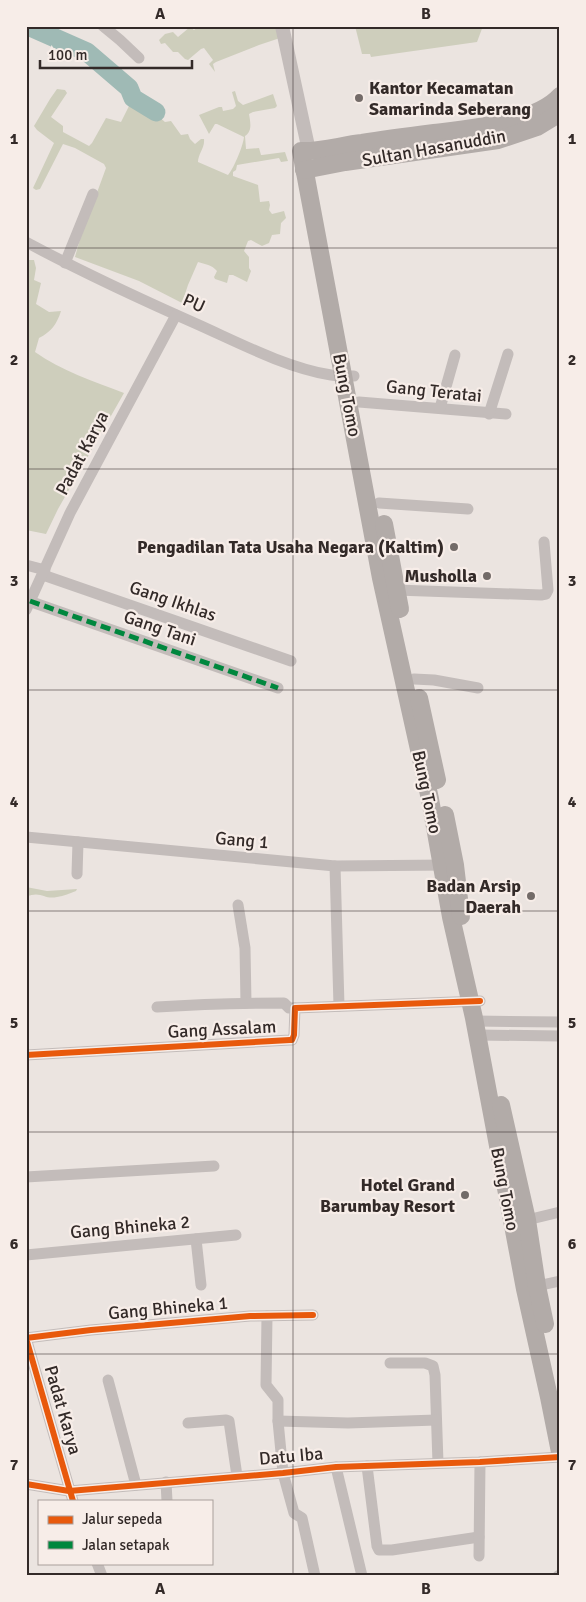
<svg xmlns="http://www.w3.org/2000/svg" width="586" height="1602" viewBox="0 0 586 1602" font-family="Signika,sans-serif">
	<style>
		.green { fill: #cecebc }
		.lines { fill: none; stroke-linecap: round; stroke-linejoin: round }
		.river { stroke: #9fbab5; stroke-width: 19 }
		.minor { stroke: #c3bcba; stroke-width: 11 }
		.tertiary { stroke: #c3bcba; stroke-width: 14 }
		.primary { stroke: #b2aba8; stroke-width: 18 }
		.quiet { stroke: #00873e; stroke-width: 5; stroke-dasharray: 10 5; stroke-linecap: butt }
		.cycleway-casing { stroke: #f7ede8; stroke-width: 9 }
		.cycleway { stroke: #e8590c; stroke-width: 6 }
		.grid { fill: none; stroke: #332a28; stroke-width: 1; stroke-opacity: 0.55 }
		.poi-dot { fill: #736b68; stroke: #f7ede8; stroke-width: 2 }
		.labels { text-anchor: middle; stroke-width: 4.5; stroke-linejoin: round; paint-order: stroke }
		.poi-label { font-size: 18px; font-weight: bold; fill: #332a28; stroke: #f7ede8; text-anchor: end }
		.street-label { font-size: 18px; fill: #332a28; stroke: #f7ede8 }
		.neatline { fill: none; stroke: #332a28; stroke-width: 2 }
		.grid-label { font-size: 16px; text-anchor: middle; font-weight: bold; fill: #332a28 }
	</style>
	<rect width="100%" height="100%" fill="#ebe4e0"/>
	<g class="green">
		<path d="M 199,26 L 249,26 L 252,29 L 261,26 L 278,26 L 280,38 L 259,45 L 216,62 L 213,64 L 215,72 L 209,64 L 213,60 L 204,48 L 201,49 L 188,60 L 185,59 L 178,52 L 173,52 L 165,43 L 161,44 L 159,40 L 165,34 L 173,32 L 178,37 L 190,27 L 194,30 Z"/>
		<path d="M 355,26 L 483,26 L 477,42 L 371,57 L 370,54 L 362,54 Z"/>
		<path d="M 57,89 L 65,90 L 67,93 L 51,117 L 63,126 L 63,132 L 89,146 L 92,143 L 106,118 L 121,122 L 131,102 L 134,101 L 137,104 L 145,105 L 165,122 L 171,121 L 181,135 L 188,134 L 190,139 L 195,144 L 201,139 L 204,139 C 205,148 198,154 198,162 L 228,175 C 234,168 243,146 244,137 L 217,124 L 215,124 L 209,134 L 199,115 L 219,107 L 222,107 L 223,111 L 233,109 L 236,106 L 232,92 L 235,91 L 238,101 L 243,105 L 273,94 L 277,106 L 275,108 L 253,112 L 249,114 C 250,121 253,131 245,136 L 246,149 L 259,148 L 261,155 L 262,155 L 285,152 L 288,161 L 281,162 L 279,158 L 237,165 L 236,170 L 233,172 L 233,176 L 258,185 L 260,202 L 269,201 L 270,205 L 269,210 L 272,214 L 284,211 L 286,218 L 281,223 L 280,234 L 272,235 L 269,243 L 262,246 L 251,240 L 248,241 L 244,251 L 249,257 L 249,268 L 251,271 L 247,282 L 233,275 L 229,275 L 227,283 L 215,279 L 214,277 L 217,271 C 212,265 205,264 198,262 L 188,285 L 182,303 L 139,281 L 75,257 L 80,239 L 106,168 L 104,164 L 75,148 L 63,144 L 40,189 L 36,190 L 33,188 L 54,143 L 37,130 L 34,126 L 50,99 Z"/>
		<path d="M 26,260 L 34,260 L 36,268 L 34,280 L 41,283 L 36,304 L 49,312 L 61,311 C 57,324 51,332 39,338 L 35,352 C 60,370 95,382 124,393 L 58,509 L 46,534 L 26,530 Z"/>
		<path d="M 26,887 L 47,891 L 77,889 L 76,891 C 70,893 64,896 57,897 C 44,900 41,890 26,897 Z"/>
	</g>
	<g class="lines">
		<path class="river" d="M 28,26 L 87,52 L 129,88 L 133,98 L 156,112"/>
		<g class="minor">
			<path d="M 103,26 L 120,40 L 139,58"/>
			<path d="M 26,242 C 82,272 140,299 199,325 C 239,343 287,368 331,375 C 338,376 346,376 354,376"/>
			<path d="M 65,263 L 93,194"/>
			<path d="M 359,402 L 506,414"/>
			<path d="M 440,408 L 455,355"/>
			<path d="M 489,414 L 508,354"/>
			<path d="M 379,503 L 468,509"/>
			<path d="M 26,565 L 45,570"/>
			<path d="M 43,575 L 291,661"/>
			<path d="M 396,590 L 541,595 L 546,594 L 548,590 L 544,542"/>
			<path d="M 26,600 L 278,688"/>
			<path d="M 26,610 L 70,513 L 176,315"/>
			<path d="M 414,679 L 434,680 L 478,688"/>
			<path d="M 26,837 L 335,866 L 448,865"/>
			<path d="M 335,866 L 339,1006"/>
			<path d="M 77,874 L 78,842"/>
			<path d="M 238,905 L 245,948 L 246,1003"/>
			<path d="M 157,1007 C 200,1004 242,1003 284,1003 L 289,1008 L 295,1008"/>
			<path d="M 475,1021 L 560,1022"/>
			<path d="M 477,1035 L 560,1036"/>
			<path d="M 26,1055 L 290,1040 L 292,1040 L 294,1035 L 295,1008 L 480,1001"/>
			<path d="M 26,1177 L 214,1166"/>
			<path d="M 527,1220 L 560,1212"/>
			<path d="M 196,1239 L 201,1285"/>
			<path d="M 26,1255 L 236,1235"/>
			<path d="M 537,1286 L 560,1281"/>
			<path d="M 267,1316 L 266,1385 L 278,1400 L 278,1421 L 283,1473 L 294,1513 L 302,1518 L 315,1576"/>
			<path d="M 390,1363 L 425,1363 L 433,1366 L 435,1375 L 438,1463"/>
			<path d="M 108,1380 L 136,1485"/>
			<path d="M 278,1421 L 348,1423 L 436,1420"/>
			<path d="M 188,1423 L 226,1420 L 229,1421 L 237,1476"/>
			<path d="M 367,1466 L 377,1546 L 379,1550 L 392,1550 L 479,1537"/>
			<path d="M 336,1467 L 362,1576"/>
			<path d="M 166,1482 L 167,1501"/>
			<path d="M 26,1484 L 69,1491 L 283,1473 L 336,1467 L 480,1462 L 560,1457"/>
			<path d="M 73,1501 L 26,1338 L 91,1330 L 250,1316 L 313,1315"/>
			<path d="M 479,1556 L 480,1462"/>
			<path d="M 97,1563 L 102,1576"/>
			<path d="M 558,1576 L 560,1575"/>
		</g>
		<path class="tertiary" d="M 282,26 L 309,151"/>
		<g class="primary">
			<path d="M 560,96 C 536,123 468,129 434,133 C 410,136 386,139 362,143 C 342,145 321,152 301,151 L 381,578 L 430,799 L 451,917 L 474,1018 L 525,1289 L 549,1397 L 560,1452"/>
			<path d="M 304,170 L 345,162 L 498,140 L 537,127 L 560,113"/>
			<path d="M 384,524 L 400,609"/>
			<path d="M 419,698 L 437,780"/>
			<path d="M 445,815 L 455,865 L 461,916"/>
			<path d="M 501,1105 L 527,1220 L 537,1286 L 545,1324"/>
		</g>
		<path class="quiet" d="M 30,601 L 278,688"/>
		<g class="cycleway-casing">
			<g id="cycleway">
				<path d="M 26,1055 L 290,1040 L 292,1040 L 294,1035 L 295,1008 L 480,1001"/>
				<path d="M 26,1484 L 69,1491 L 283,1473 L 336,1467 L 480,1462 L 560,1457"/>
				<path d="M 73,1501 L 26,1338 L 91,1330 L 250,1316 L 313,1315"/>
			</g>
		</g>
		<use href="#cycleway" class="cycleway"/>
	</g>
	<path class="grid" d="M 293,26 L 293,1576M 26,248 L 560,248M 26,469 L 560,469M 26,690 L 560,690M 26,911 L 560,911M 26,1132 L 560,1132M 26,1354 L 560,1354"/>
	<g class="poi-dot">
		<circle cx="359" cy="98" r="5"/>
		<circle cx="454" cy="547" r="5"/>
		<circle cx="487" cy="576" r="5"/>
		<circle cx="531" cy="896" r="5"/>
		<circle cx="465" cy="1195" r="5"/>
	</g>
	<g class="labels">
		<g class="poi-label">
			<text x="369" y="94" text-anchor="start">Kantor Kecamatan<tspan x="369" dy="21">Samarinda Seberang</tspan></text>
			<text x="444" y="553">Pengadilan Tata Usaha Negara (Kaltim)</text>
			<text x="477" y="582">Musholla</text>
			<text x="521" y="892">Badan Arsip<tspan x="521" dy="21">Daerah</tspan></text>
			<text x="455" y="1191">Hotel Grand<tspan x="455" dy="21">Barumbay Resort</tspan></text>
		</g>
		<g class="street-label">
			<text transform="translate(434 148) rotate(-10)" y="6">Sultan Hasanuddin</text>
			<text transform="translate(194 303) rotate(24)" y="6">PU</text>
			<text transform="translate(434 391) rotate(6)" y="6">Gang Teratai</text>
			<text transform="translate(347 395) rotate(79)" y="6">Bung Tomo</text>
			<text transform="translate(82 453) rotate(-62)" y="6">Padat Karya</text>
			<text transform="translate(173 601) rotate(19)" y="6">Gang Ikhlas</text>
			<text transform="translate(160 628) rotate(19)" y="6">Gang Tani</text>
			<text transform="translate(427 792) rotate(78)" y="6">Bung Tomo</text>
			<text transform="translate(242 840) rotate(5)" y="6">Gang 1</text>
			<text transform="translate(222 1029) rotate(-3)" y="6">Gang Assalam</text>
			<text transform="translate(505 1189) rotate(79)" y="6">Bung Tomo</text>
			<text transform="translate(130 1227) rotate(-5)" y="6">Gang Bhineka 2</text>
			<text transform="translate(168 1308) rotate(-5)" y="6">Gang Bhineka 1</text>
			<text transform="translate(63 1410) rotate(74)" y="6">Padat Karya</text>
			<text transform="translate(291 1456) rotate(-5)" y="6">Datu Iba</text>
		</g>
	</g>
	<rect width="586" height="1602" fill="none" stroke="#f7ede8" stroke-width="55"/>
	<rect x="38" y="1500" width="175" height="65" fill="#f7ede8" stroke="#a99f9b"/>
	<rect x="48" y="1516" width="25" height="8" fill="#e8590c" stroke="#a99f9b"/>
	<text x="82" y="1524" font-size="15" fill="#332a28">Jalur sepeda</text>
	<rect x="48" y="1541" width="25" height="8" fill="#00873e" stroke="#a99f9b"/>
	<text x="82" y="1550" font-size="15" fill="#332a28">Jalan setapak</text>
	<path d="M40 60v8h152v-8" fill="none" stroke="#332a28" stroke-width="2.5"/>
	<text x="48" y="60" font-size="15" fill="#332a28" stroke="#f7ede8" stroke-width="4" paint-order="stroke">100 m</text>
	<rect x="28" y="28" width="530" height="1546" class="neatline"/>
	<g class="grid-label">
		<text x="160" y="19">A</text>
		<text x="426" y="19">B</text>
		<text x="14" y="144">1</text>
		<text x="572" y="144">1</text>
		<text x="14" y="365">2</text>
		<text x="572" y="365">2</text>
		<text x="14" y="586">3</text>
		<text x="572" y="586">3</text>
		<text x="14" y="807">4</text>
		<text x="572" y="807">4</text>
		<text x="14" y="1028">5</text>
		<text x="572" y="1028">5</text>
		<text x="14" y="1249">6</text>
		<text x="572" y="1249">6</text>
		<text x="14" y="1470">7</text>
		<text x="572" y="1470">7</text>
		<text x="160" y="1594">A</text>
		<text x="426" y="1594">B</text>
	</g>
</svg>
